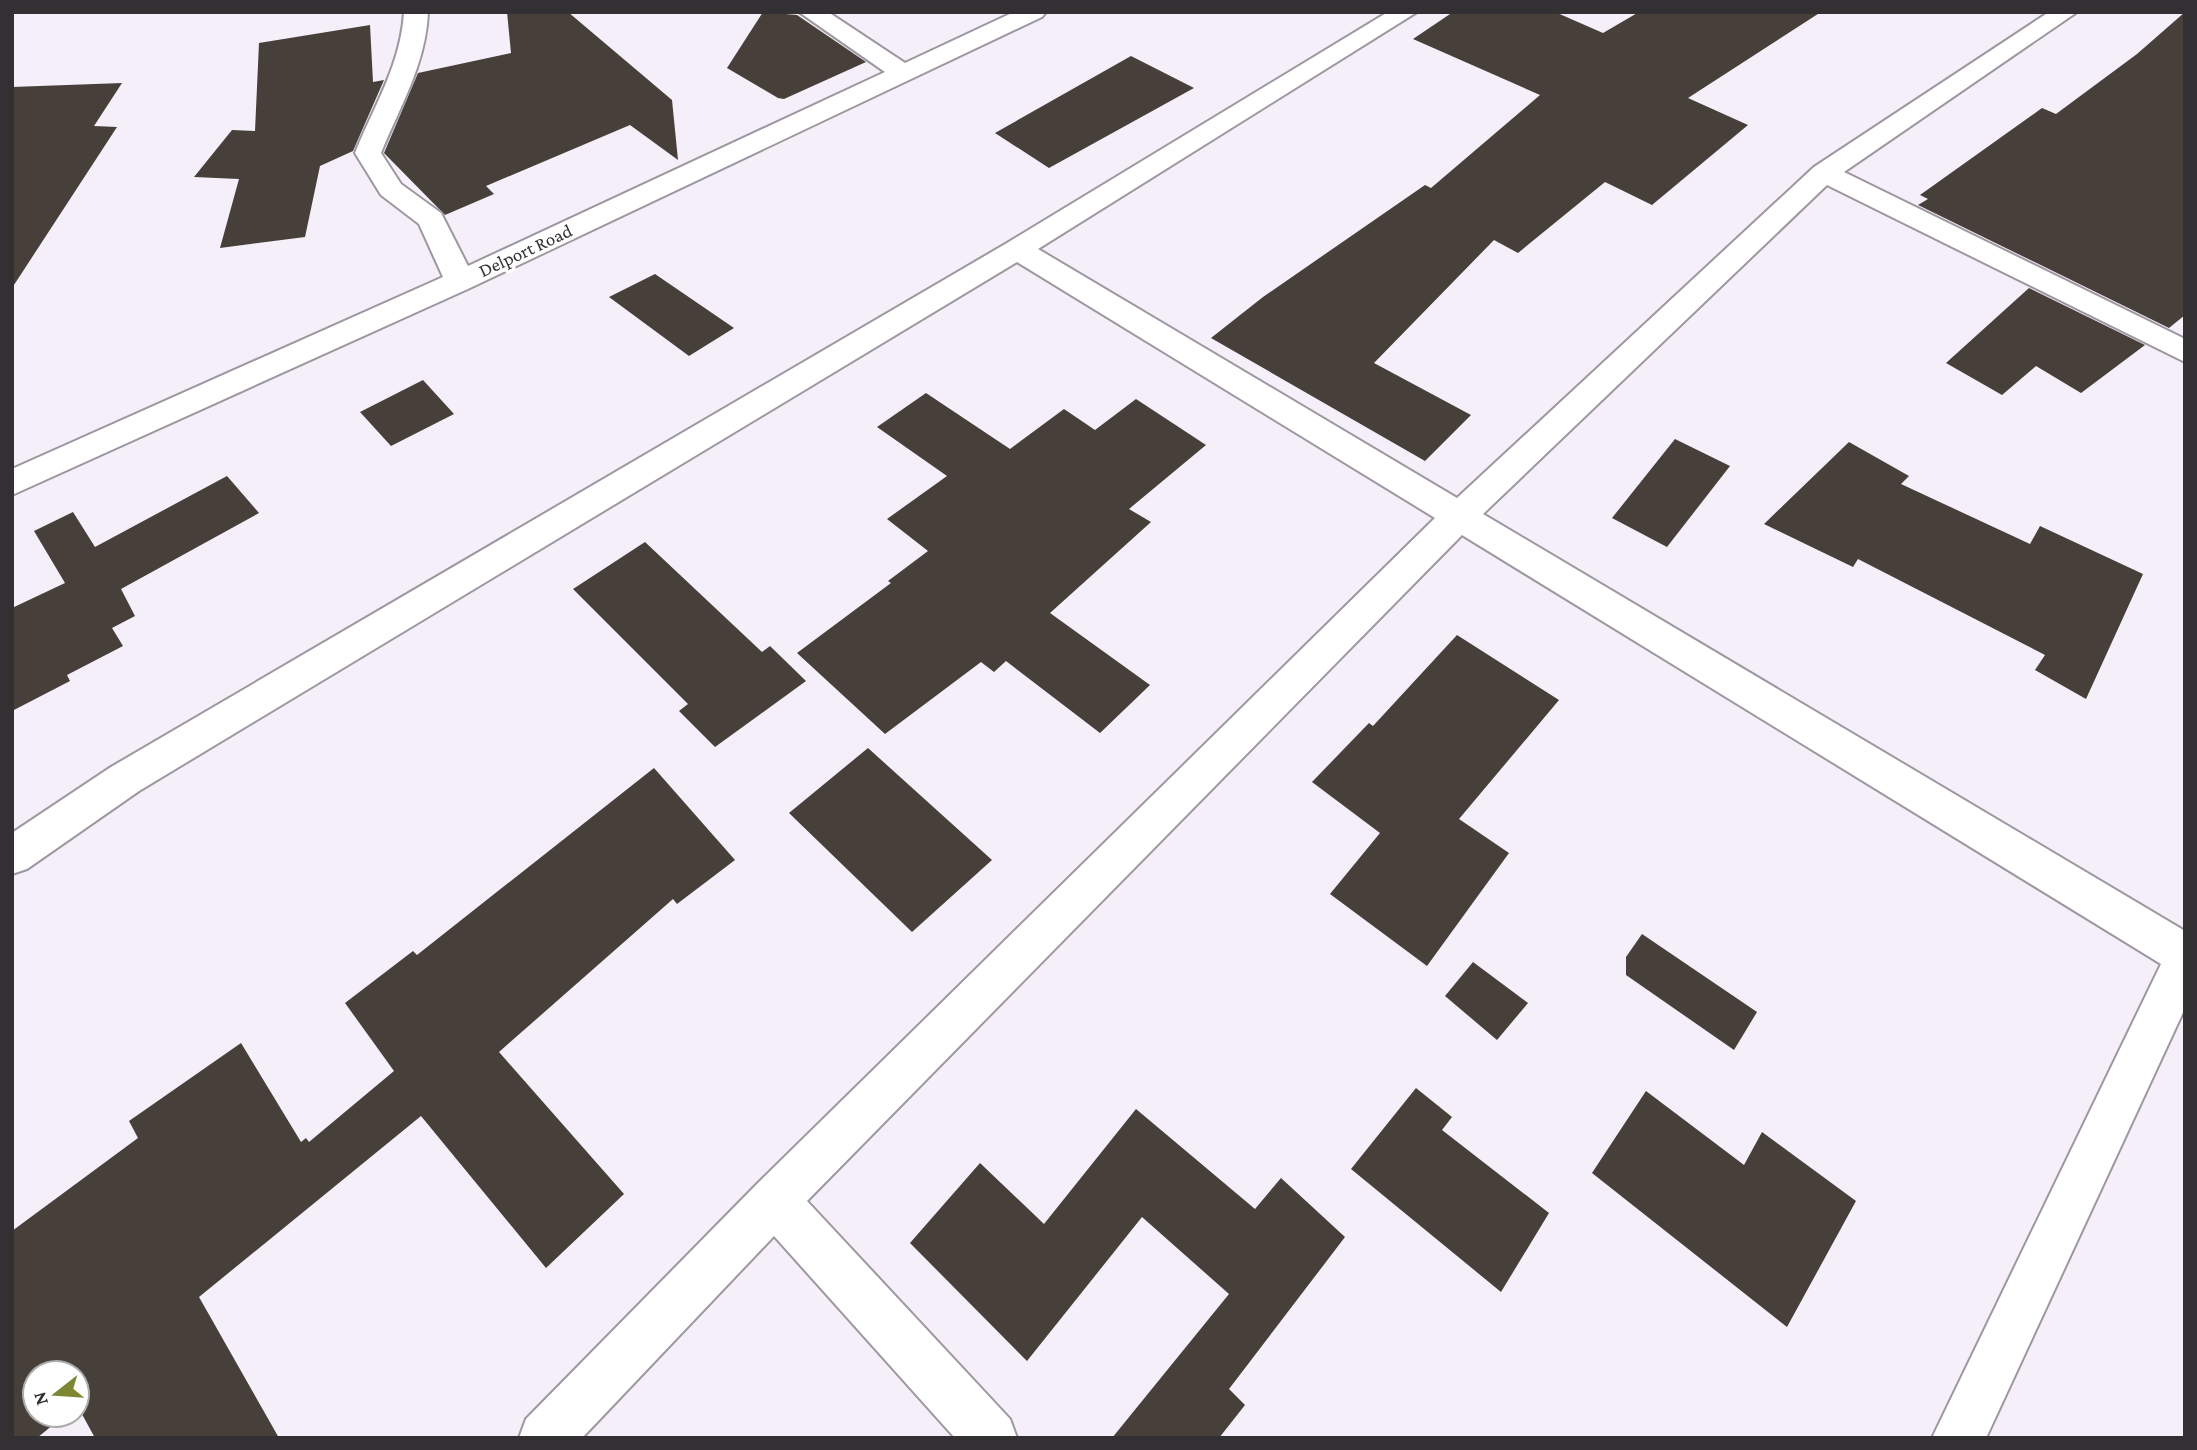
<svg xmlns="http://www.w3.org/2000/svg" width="2197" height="1450" viewBox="0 0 2197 1450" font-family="'Crimson Pro',serif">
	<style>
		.building { fill: #473f3a }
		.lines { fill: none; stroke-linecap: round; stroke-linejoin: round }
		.minor-casing { stroke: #9d97a0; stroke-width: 4 }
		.minor { fill: #fff; fill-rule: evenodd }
		.labels { text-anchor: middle; stroke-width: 7; stroke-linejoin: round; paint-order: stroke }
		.far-street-label { font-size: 19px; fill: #323033; stroke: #fefefe }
	</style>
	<rect width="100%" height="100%" fill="#f4eff8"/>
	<g class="building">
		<path d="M 507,12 L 568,12 L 672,100 L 678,160 L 630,125 L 486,186 L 494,194 L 445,215 L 384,153 L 418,73 L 511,53 Z"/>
		<path d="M 763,12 L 797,15 L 866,62 L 784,99 L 778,98 L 727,68 Z"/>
		<path d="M 1453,12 L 1555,12 L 1603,33 L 1639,12 L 1821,12 L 1688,98 L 1748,125 L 1652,205 L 1605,182 L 1518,253 L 1494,240 L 1374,363 L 1471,415 L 1425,461 L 1211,338 L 1263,297 L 1425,185 L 1431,188 L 1540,95 L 1413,39 Z"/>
		<path d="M 2185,12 L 2185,315 L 2169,328 L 1918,205 L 1928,199 L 1920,195 L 2042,108 L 2056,114 L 2137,54 Z"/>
		<path d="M 370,25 L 373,82 L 384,80 L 353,151 L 320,166 L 305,237 L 220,248 L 239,179 L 194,177 L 232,130 L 255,131 L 259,43 Z"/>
		<path d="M 1131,56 L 1194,88 L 1049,168 L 995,133 Z"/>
		<path d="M 122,83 L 94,126 L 117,127 L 12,288 L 12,87 Z"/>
		<path d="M 655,274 L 734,328 L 689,356 L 609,297 Z"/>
		<path d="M 2029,288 L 2145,345 L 2081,393 L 2036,366 L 2002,395 L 1946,363 Z"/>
		<path d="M 423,380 L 454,414 L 391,446 L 360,412 Z"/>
		<path d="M 926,393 L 1010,449 L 1064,409 L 1095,430 L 1136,399 L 1206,445 L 1129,509 L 1151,522 L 1050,613 L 1150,685 L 1100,733 L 1006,661 L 994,672 L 981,662 L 885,734 L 797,653 L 891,583 L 888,581 L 928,551 L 887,519 L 947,476 L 877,427 Z"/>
		<path d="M 1675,439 L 1730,466 L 1667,547 L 1612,518 Z"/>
		<path d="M 1849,442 L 1909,476 L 1901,484 L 2030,544 L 2040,526 L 2143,574 L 2086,699 L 2035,670 L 2045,655 L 1858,559 L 1853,567 L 1764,524 Z"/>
		<path d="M 227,476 L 259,513 L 121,589 L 135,616 L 112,628 L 123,646 L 67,675 L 70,681 L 12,711 L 12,608 L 65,583 L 34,531 L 73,512 L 95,547 Z"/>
		<path d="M 645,542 L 762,652 L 770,646 L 806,681 L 715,747 L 679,711 L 688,704 L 573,589 Z"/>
		<path d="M 1457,635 L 1559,700 L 1459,819 L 1509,853 L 1427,966 L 1330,894 L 1380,833 L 1312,782 L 1369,723 L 1373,726 Z"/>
		<path d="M 868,748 L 992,860 L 912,932 L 789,813 Z"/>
		<path d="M 654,768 L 735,860 L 677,904 L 673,899 L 499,1052 L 624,1194 L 546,1268 L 421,1116 L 199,1297 L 279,1438 L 95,1438 L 77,1405 L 77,1373 L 35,1373 L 35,1415 L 65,1415 L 37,1438 L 12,1438 L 12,1231 L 138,1138 L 129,1121 L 241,1043 L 301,1142 L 306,1138 L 309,1142 L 394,1071 L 345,1003 L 413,951 L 417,955 Z"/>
		<path d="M 1642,934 L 1757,1012 L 1734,1050 L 1626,975 L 1626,957 Z"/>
		<path d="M 1473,962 L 1528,1003 L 1497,1040 L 1445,996 Z"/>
		<path d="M 1416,1088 L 1452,1117 L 1442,1130 L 1549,1213 L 1501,1292 L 1351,1169 Z"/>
		<path d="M 1646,1091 L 1744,1165 L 1762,1132 L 1856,1201 L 1787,1327 L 1592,1173 Z"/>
		<path d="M 1136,1109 L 1255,1209 L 1281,1178 L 1345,1237 L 1229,1389 L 1245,1405 L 1219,1438 L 1112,1438 L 1229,1294 L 1142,1217 L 1027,1361 L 910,1243 L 980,1163 L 1044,1224 Z"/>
	</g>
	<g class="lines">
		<g class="minor-casing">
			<g id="minor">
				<path d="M 404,12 L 428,12 C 426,64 400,106 381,153 L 401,184 L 441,213 L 468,266 L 885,72 L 799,12 L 828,12 L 905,63 L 1014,12 L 1046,12 L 1042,17 L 470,288 L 12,495 L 12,469 L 443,277 L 419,224 L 381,195 L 355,153 C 374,106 401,64 404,12 Z"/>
				<path d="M 1388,12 L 1417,12 L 1038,249 L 1457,498 L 1814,167 L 2049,12 L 2077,12 L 1844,172 L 2185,339 L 2185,362 L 1827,185 L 1483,514 L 2185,931 L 2185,1008 L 1986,1438 L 1932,1438 L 2161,964 L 1462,535 L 807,1201 L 1010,1419 L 1017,1438 L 955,1438 L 774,1236 L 582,1438 L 519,1438 L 526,1419 L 757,1184 L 1435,518 L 1017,262 L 139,791 L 27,869 L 12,874 L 12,833 L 111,767 L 1007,243 Z"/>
			</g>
		</g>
		<use href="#minor" class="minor"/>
	</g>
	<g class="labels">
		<g class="far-street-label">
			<text transform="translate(525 250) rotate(-25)" y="7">Delport Road</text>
		</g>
	</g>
	<rect width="2197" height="1450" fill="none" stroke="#323033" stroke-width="28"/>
	<g transform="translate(56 1394) rotate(253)"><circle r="33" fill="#fefefe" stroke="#acacad" stroke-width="2"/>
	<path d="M0-5L12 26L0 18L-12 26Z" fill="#7c8633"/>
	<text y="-10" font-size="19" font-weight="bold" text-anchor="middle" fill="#323033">N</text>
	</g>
</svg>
